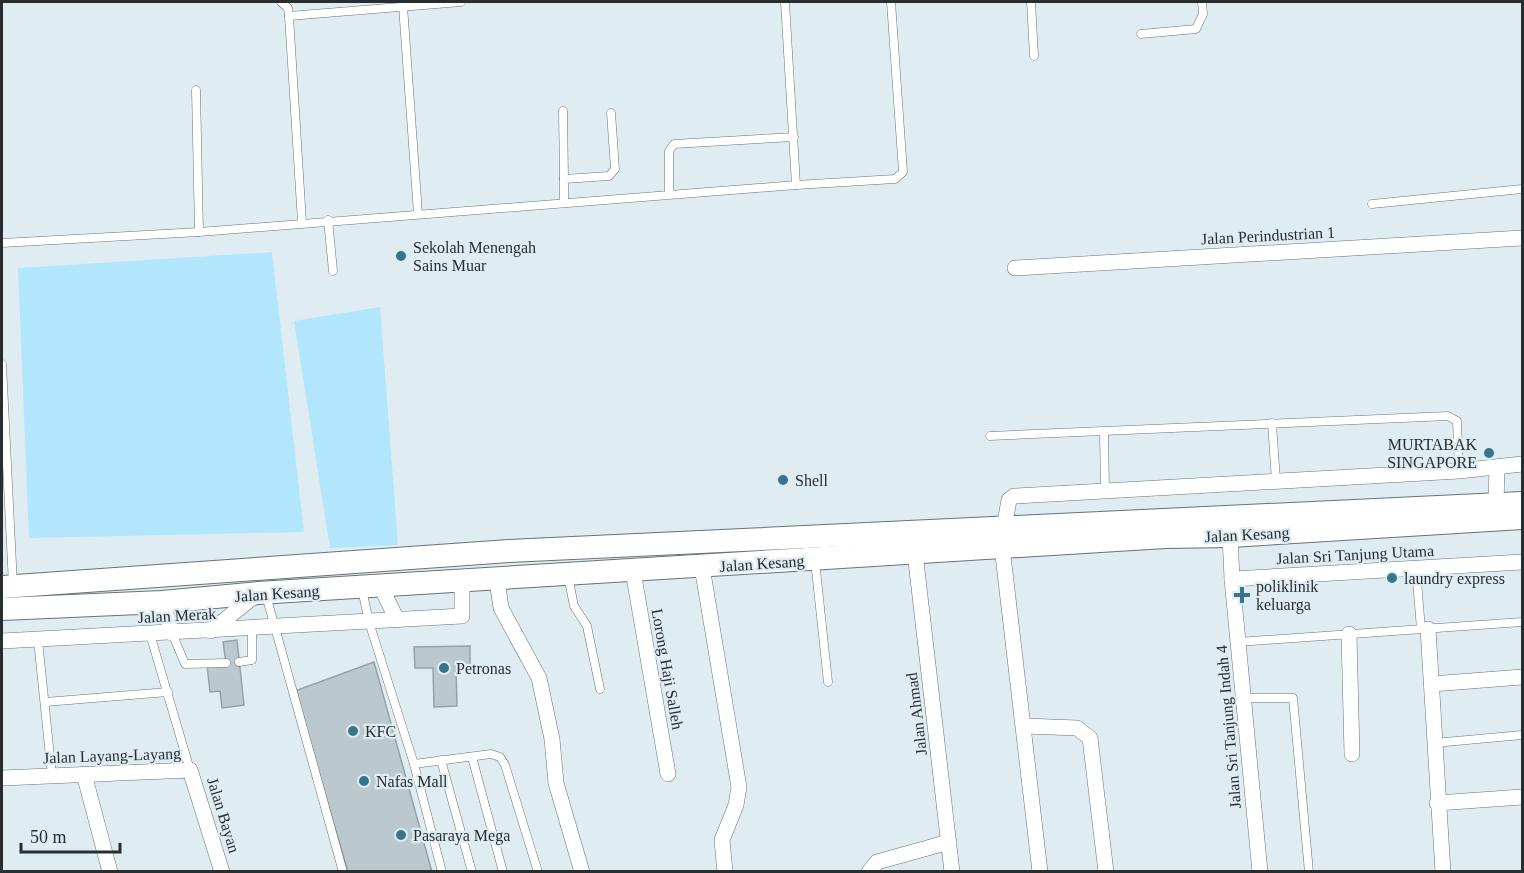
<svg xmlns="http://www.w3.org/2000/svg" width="1524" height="873" viewBox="0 0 1524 873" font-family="Georgia,serif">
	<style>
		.green { fill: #b2e6fc }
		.building { fill: #bbc9cf; stroke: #95a2a8; stroke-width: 1.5 }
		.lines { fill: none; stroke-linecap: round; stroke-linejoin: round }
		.lane-casing { stroke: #667378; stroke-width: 9 }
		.street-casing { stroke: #667378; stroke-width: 16 }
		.primary-casing { stroke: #667378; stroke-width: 24 }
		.lane { stroke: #fff; stroke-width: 8 }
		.street { stroke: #fff; stroke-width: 15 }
		.primary { stroke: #fff; stroke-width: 22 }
		.poi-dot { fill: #38758c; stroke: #dfedf3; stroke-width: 2 }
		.labels { text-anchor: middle; stroke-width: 4.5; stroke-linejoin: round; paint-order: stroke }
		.street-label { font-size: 16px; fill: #282d30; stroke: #dfedf3 }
		.poi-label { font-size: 16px; fill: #282d30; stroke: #dfedf3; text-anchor: start }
	</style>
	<rect width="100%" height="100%" fill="#dfedf3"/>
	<g class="green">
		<path d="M 272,252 L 304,532 L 29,538 L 18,268 Z"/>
		<path d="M 380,307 L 398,545 L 330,548 L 294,321 Z"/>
	</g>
	<g class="building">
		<path d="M 237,640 L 244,705 L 222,708 L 220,691 L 210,692 L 207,665 L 226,663 L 223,642 Z"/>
		<path d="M 470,646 L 470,666 L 456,666 L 457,706 L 434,707 L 433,668 L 415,668 L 414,647 Z"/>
		<path d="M 374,662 L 432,872 L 348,872 L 295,691 Z"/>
	</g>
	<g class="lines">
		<g class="lane-casing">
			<g id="lane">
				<path d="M 281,2 L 288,8 L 289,16"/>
				<path d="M 1031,2 L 1034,56"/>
				<path d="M 403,6 L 418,214"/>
				<path d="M 1141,34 L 1196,29 L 1203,14 L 1202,2"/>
				<path d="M 196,90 L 199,232"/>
				<path d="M 563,111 L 564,179"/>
				<path d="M 796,185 L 895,179 L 903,172 L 891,2"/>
				<path d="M 669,194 L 669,151 L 674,144 L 794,137"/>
				<path d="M 564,202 L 564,179 L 609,176 L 615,169 L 611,113"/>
				<path d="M 1372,204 L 1522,189"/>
				<path d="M 328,220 L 333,271"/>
				<path d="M 302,222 L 289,16 L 461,2"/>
				<path d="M 2,243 L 199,232 L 796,185 L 785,2"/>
				<path d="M 2,364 L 13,585"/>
				<path d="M 1272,423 L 1276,481"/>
				<path d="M 1104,433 L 1105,491"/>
				<path d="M 990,436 L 1448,416 L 1457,421 L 1459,471"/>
				<path d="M 815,561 L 828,682"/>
				<path d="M 1416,569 L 1421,629"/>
				<path d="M 568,576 L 574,606 L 587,626 L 600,689"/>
				<path d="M 362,589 L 369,622 L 414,764 L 442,872"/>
				<path d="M 266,595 L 343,872"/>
				<path d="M 172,633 L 185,664 L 226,663"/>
				<path d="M 150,634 L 190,770"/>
				<path d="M 38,640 L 52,776"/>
				<path d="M 1238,642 L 1522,622"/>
				<path d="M 239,662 L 252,660 L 252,629"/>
				<path d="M 1243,698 L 1293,698 L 1309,872"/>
				<path d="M 45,702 L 168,692"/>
				<path d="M 1434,743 L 1522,735"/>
				<path d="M 472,757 L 503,872"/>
				<path d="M 441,760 L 472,872"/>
				<path d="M 414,764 L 491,754 L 500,757 L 505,765 L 538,872"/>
			</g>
		</g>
		<g class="street-casing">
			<g id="street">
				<path d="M 1015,268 L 1522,238"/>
				<path d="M 1496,504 L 1497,467"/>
				<path d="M 1004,528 L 1009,500 L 1014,496 L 1459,471 L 1522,464"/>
				<path d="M 1230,536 L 1232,579 L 1522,562"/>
				<path d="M 1002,547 L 1040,872"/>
				<path d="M 915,553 L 952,872"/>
				<path d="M 702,567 L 739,787 L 736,805 L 722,840 L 725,872"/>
				<path d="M 633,571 L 668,774"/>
				<path d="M 1232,579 L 1260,872"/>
				<path d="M 497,580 L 501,608 L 539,678 L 552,739 L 556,783 L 582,872"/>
				<path d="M 381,587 L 397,620"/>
				<path d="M 162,602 L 172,633"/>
				<path d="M 1428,629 L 1443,872"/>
				<path d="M 211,631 L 258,593"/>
				<path d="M 1349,634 L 1352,754"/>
				<path d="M 2,641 L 462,616 L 462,582"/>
				<path d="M 1432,684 L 1522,677"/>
				<path d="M 1025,726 L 1077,728 L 1090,738 L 1106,872"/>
				<path d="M 84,774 L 110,872"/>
				<path d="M 2,778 L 190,770 L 222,872"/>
				<path d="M 1437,803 L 1522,797"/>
				<path d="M 869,872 L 877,862 L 949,842"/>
			</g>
		</g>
		<g class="primary-casing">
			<g id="primary">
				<path d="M 2,587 L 509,551 L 1522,503"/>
				<path d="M 2,609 L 162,602 L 258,593 L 1165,537 L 1230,536 L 1522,518"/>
			</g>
		</g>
		<use href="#lane" class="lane"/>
		<use href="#street" class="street"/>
		<use href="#primary" class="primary"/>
	</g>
	<g class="poi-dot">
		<circle cx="401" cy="256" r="6"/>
		<circle cx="1489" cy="453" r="6"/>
		<circle cx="783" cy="480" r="6"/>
		<circle cx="1392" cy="578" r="6"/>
		<path d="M1239 586h6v6h6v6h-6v6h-6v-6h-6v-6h6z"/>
		<circle cx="444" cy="668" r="6"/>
		<circle cx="353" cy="731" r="6"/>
		<circle cx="364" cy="781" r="6"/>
		<circle cx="401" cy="835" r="6"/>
	</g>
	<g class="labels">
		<g class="street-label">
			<text transform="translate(1268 235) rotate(-3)" y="6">Jalan Perindustrian 1</text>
			<text transform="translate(1247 534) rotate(-3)" y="6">Jalan Kesang</text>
			<text transform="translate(1355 554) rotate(-3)" y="6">Jalan Sri Tanjung Utama</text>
			<text transform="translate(762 563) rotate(-4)" y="6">Jalan Kesang</text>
			<text transform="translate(277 593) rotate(-4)" y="6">Jalan Kesang</text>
			<text transform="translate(177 615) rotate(-3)" y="6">Jalan Merak</text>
			<text transform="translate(668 669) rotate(80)" y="6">Lorong Haji Salleh</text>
			<text transform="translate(916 714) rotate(-97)" y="6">Jalan Ahmad</text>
			<text transform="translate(1228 727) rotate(-95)" y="6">Jalan Sri Tanjung Indah 4</text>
			<text transform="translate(112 755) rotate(-2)" y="6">Jalan Layang-Layang</text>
			<text transform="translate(224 815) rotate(73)" y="6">Jalan Bayan</text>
		</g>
		<g class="poi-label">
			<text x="413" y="253">Sekolah Menengah<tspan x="413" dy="18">Sains Muar</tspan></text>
			<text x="1477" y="450" text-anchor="end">MURTABAK<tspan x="1477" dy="18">SINGAPORE</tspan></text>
			<text x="795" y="486">Shell</text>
			<text x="1404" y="584">laundry express</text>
			<text x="1256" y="592">poliklinik<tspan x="1256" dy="18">keluarga</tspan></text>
			<text x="456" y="674">Petronas</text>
			<text x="365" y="737">KFC</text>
			<text x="376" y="787">Nafas Mall</text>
			<text x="413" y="841">Pasaraya Mega</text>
		</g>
	</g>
	<rect width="1524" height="873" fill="none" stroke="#282d30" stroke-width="6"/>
	<path d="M21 843v9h99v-9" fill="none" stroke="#282d30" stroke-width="3"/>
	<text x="30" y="843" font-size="18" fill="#282d30" stroke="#dfedf3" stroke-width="4.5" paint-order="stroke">50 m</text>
</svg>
